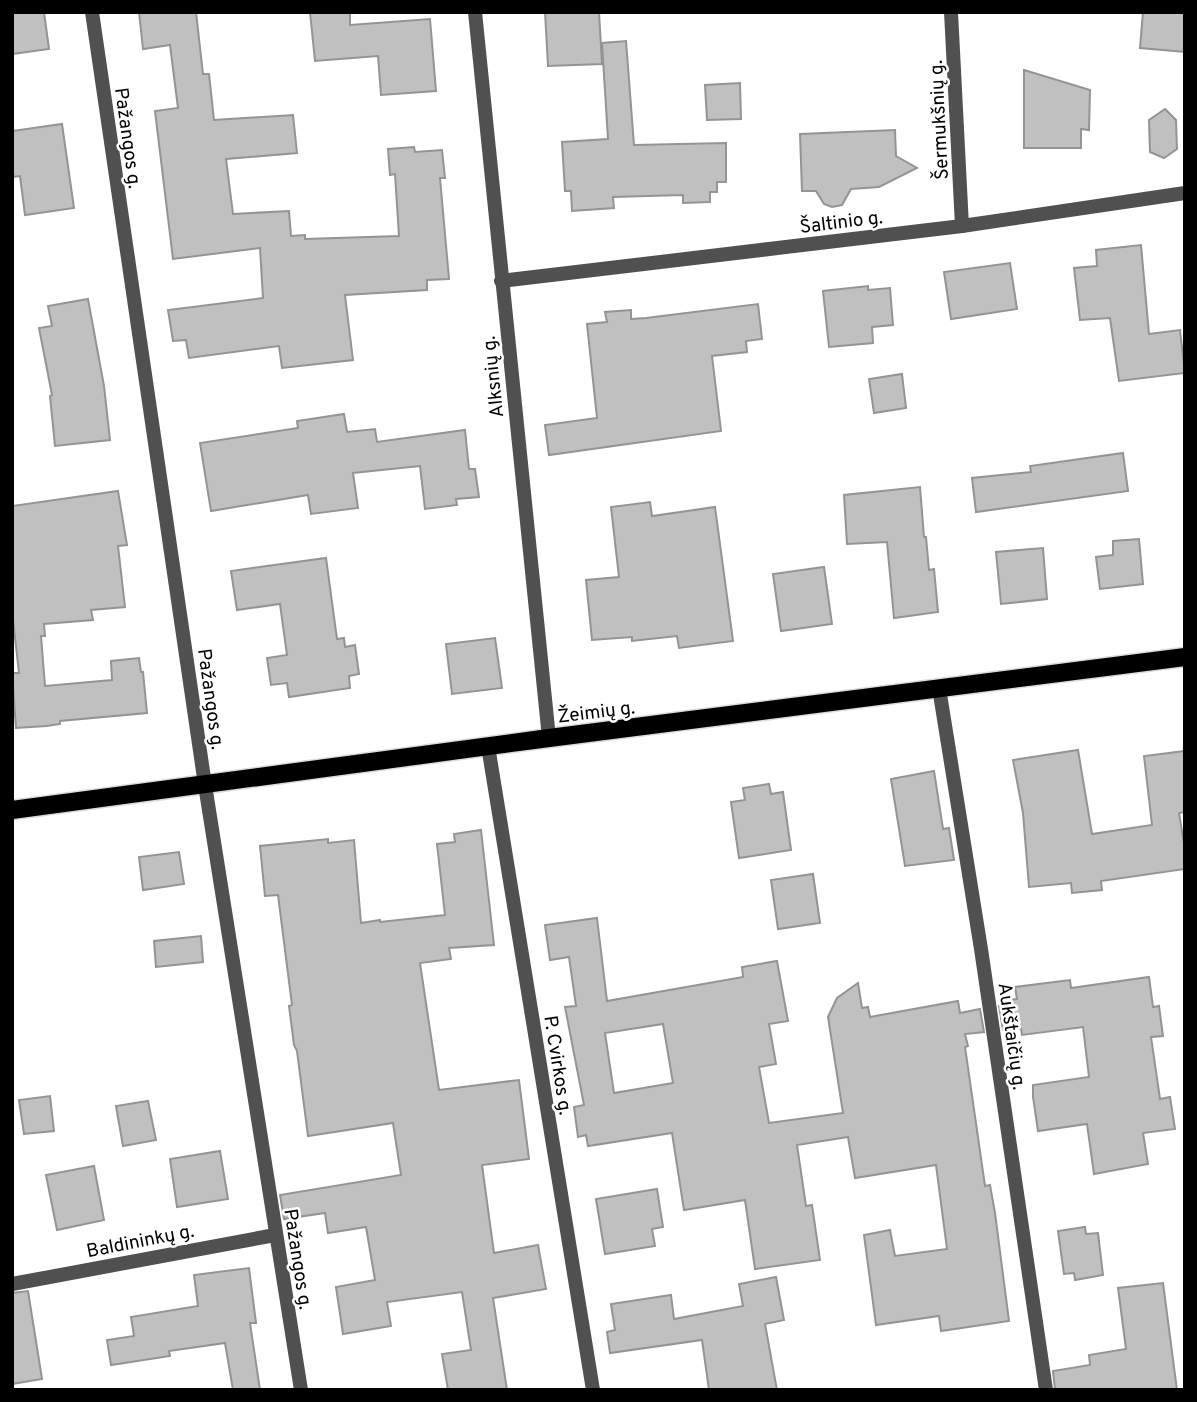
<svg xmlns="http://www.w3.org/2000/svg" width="1197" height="1402" viewBox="0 0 1197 1402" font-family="Overpass,sans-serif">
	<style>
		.building { fill: #c0c0c0; stroke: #949494; stroke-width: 2; fill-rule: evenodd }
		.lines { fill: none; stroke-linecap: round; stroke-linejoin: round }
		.primary-casing { stroke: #dbdbdb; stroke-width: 21 }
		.minor { stroke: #505050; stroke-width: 14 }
		.primary { stroke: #000; stroke-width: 18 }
		.labels { text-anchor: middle; stroke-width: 5; stroke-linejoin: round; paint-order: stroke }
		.street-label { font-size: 19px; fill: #000; stroke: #fff }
	</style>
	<rect width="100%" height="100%" fill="#fff"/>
	<g class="building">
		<path d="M 12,12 L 44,12 L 49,49 L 12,54 Z"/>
		<path d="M 139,12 L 196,12 L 203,74 L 209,74 L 214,120 L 293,115 L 297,153 L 226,159 L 233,214 L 289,211 L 291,236 L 305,235 L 305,239 L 399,236 L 395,174 L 390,175 L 388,149 L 414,147 L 415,152 L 442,150 L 445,178 L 440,178 L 449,279 L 427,280 L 427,290 L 345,295 L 353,360 L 282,368 L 279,346 L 189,358 L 186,340 L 173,341 L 168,310 L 263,298 L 260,248 L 173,259 L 155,111 L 178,108 L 170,45 L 143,49 Z"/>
		<path d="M 310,12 L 350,12 L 350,25 L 430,19 L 436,91 L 381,95 L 378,56 L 315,61 Z"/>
		<path d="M 545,12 L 599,12 L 602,64 L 548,66 Z"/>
		<path d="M 1143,12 L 1185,12 L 1185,52 L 1140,48 Z"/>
		<path d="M 626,41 L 634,145 L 726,143 L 726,182 L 717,182 L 717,192 L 710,192 L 710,202 L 683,203 L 683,195 L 613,197 L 614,208 L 572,211 L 571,191 L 565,191 L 562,142 L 608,139 L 602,43 Z"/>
		<path d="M 1024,70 L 1090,90 L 1089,130 L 1081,129 L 1081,148 L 1024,148 Z"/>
		<path d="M 740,83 L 741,119 L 707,120 L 705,85 Z"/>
		<path d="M 1165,109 L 1176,120 L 1177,149 L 1164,158 L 1150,152 L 1149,120 Z"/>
		<path d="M 62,124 L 74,208 L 25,215 L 20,176 L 12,177 L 12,131 Z"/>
		<path d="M 895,130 L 896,156 L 917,168 L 879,187 L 851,189 L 842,205 L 832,207 L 824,204 L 816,191 L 802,191 L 800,134 Z"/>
		<path d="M 1141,245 L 1149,334 L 1180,330 L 1185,373 L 1119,381 L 1110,318 L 1080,320 L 1074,268 L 1097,266 L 1096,250 Z"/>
		<path d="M 1010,263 L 1017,309 L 951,319 L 944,272 Z"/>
		<path d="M 868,286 L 868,290 L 890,288 L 893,325 L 872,327 L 873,343 L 829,347 L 823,291 Z"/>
		<path d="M 88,299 L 104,386 L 110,440 L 55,446 L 50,396 L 52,395 L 39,328 L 52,326 L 48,306 Z"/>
		<path d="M 758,304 L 762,339 L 746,341 L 747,352 L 712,356 L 721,431 L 549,455 L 545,425 L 597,418 L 587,324 L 607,322 L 605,312 L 631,310 L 631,319 L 646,318 Z"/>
		<path d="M 902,374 L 906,408 L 874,413 L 869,379 Z"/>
		<path d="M 344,414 L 347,432 L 375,429 L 377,442 L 465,430 L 469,469 L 475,469 L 479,497 L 456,499 L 457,505 L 425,509 L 420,466 L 353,473 L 358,508 L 311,514 L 308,495 L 211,511 L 200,443 L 298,428 L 297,421 Z"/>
		<path d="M 1123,453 L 1128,491 L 976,512 L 972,478 L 1031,472 L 1030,466 Z"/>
		<path d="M 920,487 L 924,537 L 926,537 L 929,570 L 934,569 L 938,612 L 894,618 L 887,542 L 847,544 L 844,495 Z"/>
		<path d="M 118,491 L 127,545 L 118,546 L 125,607 L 91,610 L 93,620 L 44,624 L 45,636 L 41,636 L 45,686 L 112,680 L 111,661 L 139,658 L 141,672 L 143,672 L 147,713 L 60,721 L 60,724 L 47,726 L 16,728 L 12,673 L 19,673 L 12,611 L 12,506 Z"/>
		<path d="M 650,502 L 652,516 L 715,507 L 733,641 L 679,648 L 677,636 L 632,641 L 632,637 L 592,640 L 586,580 L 619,577 L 611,507 Z"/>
		<path d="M 1139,539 L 1143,584 L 1100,589 L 1096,557 L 1113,555 L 1113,541 Z"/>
		<path d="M 1043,548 L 1047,599 L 1001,604 L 996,552 Z"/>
		<path d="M 326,558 L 337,639 L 344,638 L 345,647 L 355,645 L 359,674 L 349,676 L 350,688 L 289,697 L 287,683 L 271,685 L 267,658 L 287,655 L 280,604 L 237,610 L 231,571 Z"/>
		<path d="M 824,567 L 832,624 L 781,631 L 773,574 Z"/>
		<path d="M 495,638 L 502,688 L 452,694 L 446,644 Z"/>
		<path d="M 1078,750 L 1092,834 L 1152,825 L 1144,756 L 1185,751 L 1185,812 L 1179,813 L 1185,850 L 1185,869 L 1101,881 L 1102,890 L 1072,893 L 1071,883 L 1029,887 L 1023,813 L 1013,760 Z"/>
		<path d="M 934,771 L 943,829 L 949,828 L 954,860 L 905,866 L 891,779 Z"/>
		<path d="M 769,784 L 771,794 L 783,792 L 791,850 L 739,858 L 731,802 L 745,800 L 743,788 Z"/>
		<path d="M 481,830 L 494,945 L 449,948 L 451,959 L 420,963 L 439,1090 L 519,1080 L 529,1159 L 482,1165 L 494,1253 L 538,1245 L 546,1289 L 493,1298 L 507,1390 L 448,1390 L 442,1354 L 471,1350 L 462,1292 L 387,1302 L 391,1326 L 343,1334 L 336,1287 L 375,1280 L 366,1227 L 328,1233 L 325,1213 L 284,1219 L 280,1195 L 401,1175 L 393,1123 L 308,1136 L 297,1051 L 294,1045 L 289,1006 L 292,1005 L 278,895 L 265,896 L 260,846 L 328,839 L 328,843 L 354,840 L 361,923 L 380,920 L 380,922 L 445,915 L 437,844 L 455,842 L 454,834 Z"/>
		<path d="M 179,852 L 184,884 L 143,890 L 139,857 Z"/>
		<path d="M 813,874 L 820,923 L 778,929 L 771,880 Z"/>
		<path d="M 597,918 L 607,1001 L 743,977 L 742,967 L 777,961 L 788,1021 L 769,1024 L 776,1064 L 759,1067 L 769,1123 L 843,1113 L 828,1017 L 837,998 L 858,983 L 862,1008 L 868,1007 L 870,1017 L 958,1001 L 960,1013 L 980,1009 L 984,1032 L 965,1034 L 968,1046 L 965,1047 L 985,1186 L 990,1185 L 995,1213 L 1009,1321 L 941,1331 L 939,1316 L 876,1325 L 864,1235 L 890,1230 L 895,1256 L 947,1249 L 936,1165 L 855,1178 L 848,1137 L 797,1145 L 806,1206 L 812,1205 L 820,1260 L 755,1269 L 745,1200 L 684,1210 L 672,1133 L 588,1146 L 586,1135 L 578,1137 L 574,1107 L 584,1105 L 565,1007 L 576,1006 L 569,957 L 550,960 L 545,925 ZM 663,1024 L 673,1083 L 614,1093 L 605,1033 Z"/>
		<path d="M 201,936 L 203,962 L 156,967 L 154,941 Z"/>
		<path d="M 1149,977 L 1153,1007 L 1159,1006 L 1163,1036 L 1151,1037 L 1160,1099 L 1170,1097 L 1175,1129 L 1143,1133 L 1148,1164 L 1094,1174 L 1087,1124 L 1038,1131 L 1033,1097 L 1033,1085 L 1089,1077 L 1083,1027 L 1022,1035 L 1021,1028 L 1003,1030 L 999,1006 L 1008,1004 L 1007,1000 L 1017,999 L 1015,987 L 1070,980 L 1071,988 Z"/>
		<path d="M 50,1096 L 54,1131 L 24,1134 L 19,1100 Z"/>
		<path d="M 148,1101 L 156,1140 L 123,1146 L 116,1106 Z"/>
		<path d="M 220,1151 L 228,1199 L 177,1207 L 170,1159 Z"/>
		<path d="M 94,1166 L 104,1220 L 57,1230 L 46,1175 Z"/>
		<path d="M 657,1189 L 663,1227 L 652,1229 L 655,1246 L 605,1254 L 596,1199 Z"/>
		<path d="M 1085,1227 L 1086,1234 L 1098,1233 L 1103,1275 L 1075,1280 L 1074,1273 L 1064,1274 L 1058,1231 Z"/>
		<path d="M 249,1268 L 256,1323 L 250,1323 L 260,1390 L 233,1390 L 225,1343 L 169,1351 L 170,1356 L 111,1365 L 107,1340 L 134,1336 L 131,1317 L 198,1306 L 194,1275 Z"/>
		<path d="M 776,1277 L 784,1320 L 765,1324 L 777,1390 L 709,1390 L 702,1340 L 610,1353 L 607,1332 L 615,1330 L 611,1304 L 671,1295 L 674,1319 L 743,1306 L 739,1284 Z"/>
		<path d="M 1163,1283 L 1177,1390 L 1055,1390 L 1053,1371 L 1090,1365 L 1089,1355 L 1126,1349 L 1118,1288 Z"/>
		<path d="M 28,1291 L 42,1379 L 12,1384 L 12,1293 Z"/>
	</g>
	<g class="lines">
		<g class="primary-casing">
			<path id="primary" d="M 12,810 L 549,738 L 1185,657"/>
		</g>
		<g class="minor">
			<path d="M 92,12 L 205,785 L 301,1390"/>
			<path d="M 475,12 L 549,738"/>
			<path d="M 951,12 L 962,226"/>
			<path d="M 501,281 L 962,226 L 1185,193"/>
			<path d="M 939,688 L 981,949 L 1046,1390"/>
			<path d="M 488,746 L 593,1390"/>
			<path d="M 12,1284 L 275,1235"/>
		</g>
		<use href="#primary" class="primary"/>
	</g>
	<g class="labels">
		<g class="street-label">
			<text transform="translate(938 120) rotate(-93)" y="7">Šermukšnių g.</text>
			<text transform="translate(129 138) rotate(82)" y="7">Pažangos g.</text>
			<text transform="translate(841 221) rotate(-7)" y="7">Šaltinio g.</text>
			<text transform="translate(492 377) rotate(-96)" y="7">Alksnių g.</text>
			<text transform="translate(212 699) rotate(82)" y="7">Pažangos g.</text>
			<text transform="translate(596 711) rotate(-7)" y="7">Žeimių g.</text>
			<text transform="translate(1013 1036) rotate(82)" y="7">Aukštaičių g.</text>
			<text transform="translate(559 1065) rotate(81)" y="7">P. Cvirkos g.</text>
			<text transform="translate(140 1240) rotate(-11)" y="7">Baldininkų g.</text>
			<text transform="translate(299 1259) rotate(81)" y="7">Pažangos g.</text>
		</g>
	</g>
	<rect width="1197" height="1402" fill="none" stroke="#000000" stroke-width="28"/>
</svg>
